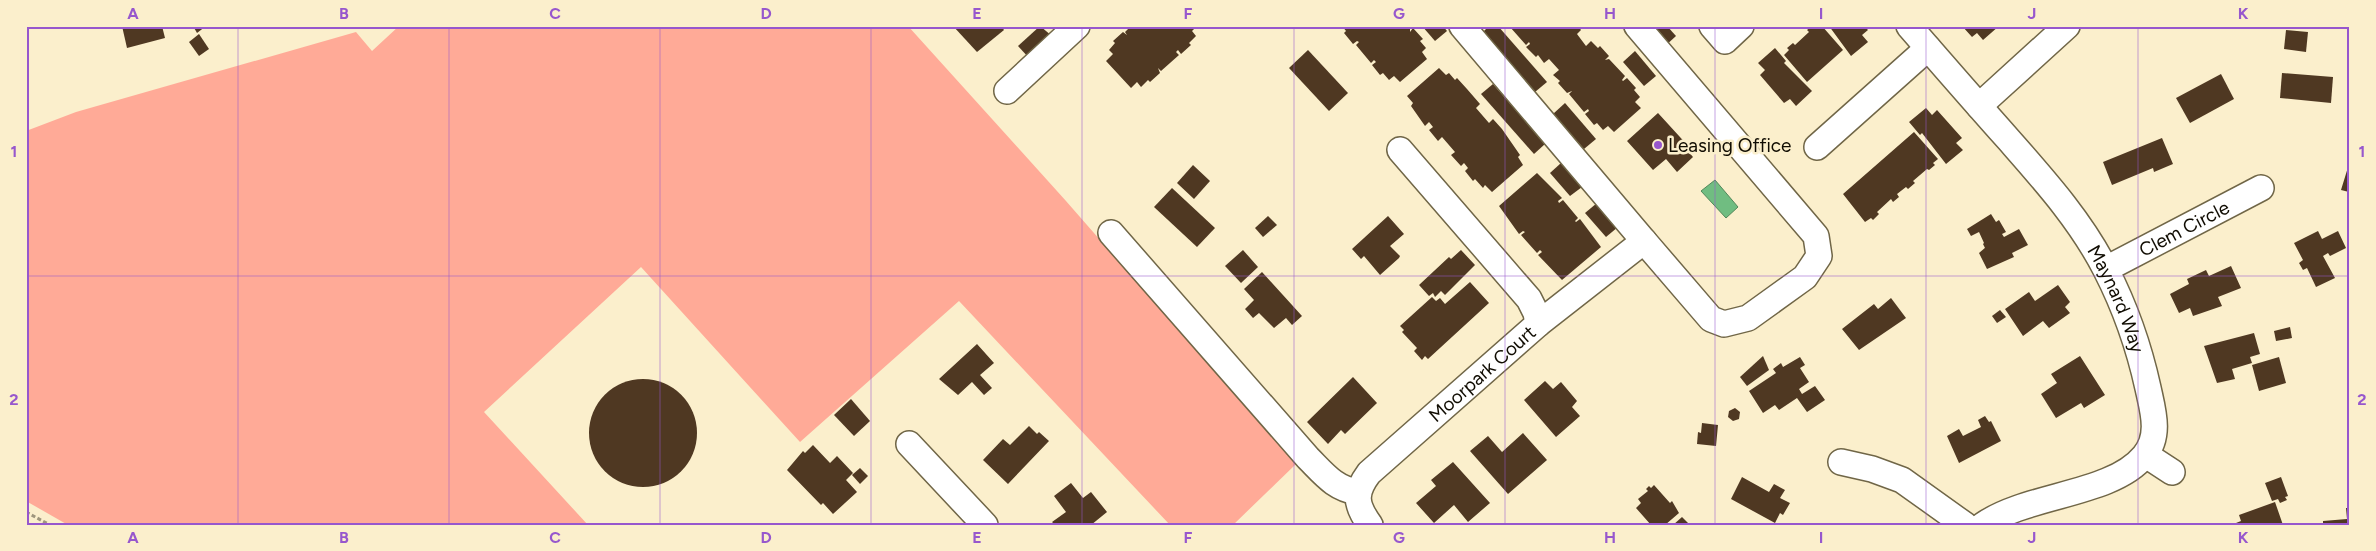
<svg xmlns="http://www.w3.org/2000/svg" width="2376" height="551" viewBox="0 0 2376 551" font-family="Figtree,sans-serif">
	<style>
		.green { fill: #ffaa97 }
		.water { fill: #70bd81; stroke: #53885b }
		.building { fill: #4f3822 }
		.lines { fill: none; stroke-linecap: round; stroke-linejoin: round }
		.minor-casing { stroke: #706647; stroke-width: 28 }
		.path { stroke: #9f967d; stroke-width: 3; stroke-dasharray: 4 2.5; stroke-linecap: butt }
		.minor { stroke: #fff; stroke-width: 25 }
		.grid { fill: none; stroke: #9757cd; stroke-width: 1; stroke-opacity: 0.55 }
		.poi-dot { fill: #9757cd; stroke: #fbefcc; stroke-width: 2 }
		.labels { text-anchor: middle; stroke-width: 5; stroke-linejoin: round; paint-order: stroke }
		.poi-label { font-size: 19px; fill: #100c02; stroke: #fbefcc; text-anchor: start }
		.street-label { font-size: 19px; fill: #100c02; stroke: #fbefcc }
		.neatline { fill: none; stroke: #9757cd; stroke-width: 2 }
		.grid-label { font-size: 16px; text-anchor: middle; font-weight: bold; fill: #9757cd }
	</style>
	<rect width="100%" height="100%" fill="#fbefcc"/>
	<path class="green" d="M 399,26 L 908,26 L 1066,201 L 1296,464 L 1233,525 L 1170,525 L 959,301 L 800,442 L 641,267 L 484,412 L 588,525 L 68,525 L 26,501 L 26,131 L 76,112 L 356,32 L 372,51 Z"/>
	<path class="water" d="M 1715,180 L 1738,207 L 1726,218 L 1701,191 Z"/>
	<g class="building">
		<path d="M 122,26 L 162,26 L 165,38 L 127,48 Z"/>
		<path d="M 193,26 L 206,26 L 197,33 Z"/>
		<path d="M 953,26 L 1001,26 L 1004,30 L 977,52 Z"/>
		<path d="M 1040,26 L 1052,36 L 1029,58 L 1018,46 Z"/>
		<path d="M 1131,26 L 1197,26 L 1192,31 L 1196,36 L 1189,43 L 1191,45 L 1181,54 L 1178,50 L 1176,52 L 1179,55 L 1161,71 L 1158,68 L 1160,73 L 1150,82 L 1148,80 L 1141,87 L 1137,82 L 1131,88 L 1106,61 L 1113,54 L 1109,50 L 1115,43 L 1113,41 L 1123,32 L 1127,35 L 1125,32 Z"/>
		<path d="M 1342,26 L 1410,26 L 1410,32 L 1413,28 L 1423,39 L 1420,41 L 1426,48 L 1422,52 L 1427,59 L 1400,82 L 1394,76 L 1389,80 L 1383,73 L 1380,75 L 1372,65 L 1376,62 L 1374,60 L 1371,63 L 1356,45 L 1359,42 L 1357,41 L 1353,44 L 1344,33 L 1346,31 Z"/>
		<path d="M 1422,26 L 1443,26 L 1447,31 L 1435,41 Z"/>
		<path d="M 1489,26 L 1498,26 L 1547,82 L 1535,92 L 1483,32 Z"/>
		<path d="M 1578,26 L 1581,30 L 1577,34 L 1586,46 L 1591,41 L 1598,48 L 1600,46 L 1609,56 L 1605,60 L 1609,59 L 1625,76 L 1622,80 L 1623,81 L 1627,78 L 1636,88 L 1634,90 L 1640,97 L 1635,102 L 1641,108 L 1614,132 L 1608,126 L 1603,130 L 1597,123 L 1594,125 L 1585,114 L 1589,111 L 1588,109 L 1584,112 L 1569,94 L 1572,91 L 1567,93 L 1558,83 L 1560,81 L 1553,75 L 1559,70 L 1549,59 L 1544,63 L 1538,55 L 1536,57 L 1526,47 L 1530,44 L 1529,42 L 1526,45 L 1510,27 Z"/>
		<path d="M 1646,26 L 1667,26 L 1676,36 L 1664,47 Z"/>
		<path d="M 1812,26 L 1822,26 L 1843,50 L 1807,82 L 1784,55 L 1789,50 L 1787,48 L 1793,43 L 1795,45 L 1809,32 L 1807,30 Z"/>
		<path d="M 1829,26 L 1864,26 L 1868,30 L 1862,35 L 1868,42 L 1851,56 Z"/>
		<path d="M 1962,26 L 1999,26 L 1983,40 L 1977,33 L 1972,37 Z"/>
		<path d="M 2286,30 L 2308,32 L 2306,52 L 2284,49 Z"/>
		<path d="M 199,34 L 209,49 L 199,56 L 189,42 Z"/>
		<path d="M 1775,48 L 1786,61 L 1784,63 L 1812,91 L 1796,106 L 1790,99 L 1784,103 L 1760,75 L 1765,70 L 1758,63 Z"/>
		<path d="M 1308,50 L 1348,93 L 1329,111 L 1289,68 Z"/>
		<path d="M 1635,51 L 1656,76 L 1644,86 L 1623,62 Z"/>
		<path d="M 1439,68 L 1446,75 L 1449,73 L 1455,80 L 1457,78 L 1467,89 L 1480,104 L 1476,108 L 1489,123 L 1493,119 L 1502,129 L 1520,155 L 1518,157 L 1523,165 L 1492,192 L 1485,185 L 1483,188 L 1475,179 L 1473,181 L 1465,171 L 1468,168 L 1464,163 L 1461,166 L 1451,155 L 1455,152 L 1442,137 L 1438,141 L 1429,130 L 1433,127 L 1429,122 L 1425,126 L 1411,106 L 1413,103 L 1407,96 Z"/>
		<path d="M 2282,73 L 2333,77 L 2331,103 L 2280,98 Z"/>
		<path d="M 2221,74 L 2234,99 L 2190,123 L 2176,98 Z"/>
		<path d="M 1493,84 L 1545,144 L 1534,154 L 1481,94 Z"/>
		<path d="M 1565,103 L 1596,139 L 1584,149 L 1553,114 Z"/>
		<path d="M 1926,108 L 1932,115 L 1937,110 L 1962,138 L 1956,143 L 1963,150 L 1946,164 L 1922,133 L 1920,135 L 1909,122 Z"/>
		<path d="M 1658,113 L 1690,148 L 1687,150 L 1693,157 L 1677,172 L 1666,159 L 1653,170 L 1627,141 Z"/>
		<path d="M 1914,132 L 1938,159 L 1933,163 L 1935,165 L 1929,170 L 1927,169 L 1913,181 L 1915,183 L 1908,189 L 1906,187 L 1897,194 L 1899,197 L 1893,202 L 1891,199 L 1877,212 L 1879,214 L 1873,220 L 1871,218 L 1865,222 L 1843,194 Z"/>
		<path d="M 2162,138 L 2173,164 L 2154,172 L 2153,168 L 2112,185 L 2103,162 Z"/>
		<path d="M 1561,163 L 1582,187 L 1570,196 L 1550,173 Z"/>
		<path d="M 2349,164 L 2350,164 L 2350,199 L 2347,198 L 2349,192 L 2341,190 Z"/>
		<path d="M 1193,165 L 1210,181 L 1194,199 L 1177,183 Z"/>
		<path d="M 1537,173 L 1562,198 L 1558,201 L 1559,203 L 1563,200 L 1578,218 L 1575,221 L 1576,222 L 1580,219 L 1601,247 L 1562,280 L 1538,255 L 1542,252 L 1540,250 L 1537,253 L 1521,235 L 1525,232 L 1523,231 L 1519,234 L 1499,206 Z"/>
		<path d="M 1172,188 L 1215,228 L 1197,247 L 1154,207 Z"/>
		<path d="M 1597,203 L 1618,227 L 1606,237 L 1585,213 Z"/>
		<path d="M 1991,214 L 1996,222 L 1999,220 L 2006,232 L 2002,234 L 2004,237 L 2019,229 L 2028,245 L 2012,253 L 2014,257 L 1987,269 L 1979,253 L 1986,247 L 1985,248 L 1983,244 L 1984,243 L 1979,232 L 1971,236 L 1967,229 Z"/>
		<path d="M 1268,216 L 1277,225 L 1263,237 L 1255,228 Z"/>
		<path d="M 1388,216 L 1404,234 L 1390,246 L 1400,256 L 1399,258 L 1380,275 L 1364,256 L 1361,259 L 1352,249 Z"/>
		<path d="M 2318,231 L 2322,239 L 2338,231 L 2346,248 L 2330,256 L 2328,253 L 2323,256 L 2335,278 L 2316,287 L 2307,268 L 2303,270 L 2299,263 L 2303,260 L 2294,243 Z"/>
		<path d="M 1243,250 L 1258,267 L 1241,283 L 1225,266 Z"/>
		<path d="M 1461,250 L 1475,265 L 1445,295 L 1441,291 L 1435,297 L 1433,293 L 1429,296 L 1419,285 L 1449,257 L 1451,259 Z"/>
		<path d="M 2231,266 L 2241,288 L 2218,297 L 2222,306 L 2193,316 L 2190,308 L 2179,313 L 2170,294 L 2189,284 L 2187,279 L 2206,270 L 2209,276 Z"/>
		<path d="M 1262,272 L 1302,316 L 1292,325 L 1286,318 L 1274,328 L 1259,313 L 1253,318 L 1245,309 L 1254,300 L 1244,289 Z"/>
		<path d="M 1470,282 L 1489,303 L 1428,359 L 1425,356 L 1422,360 L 1414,351 L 1417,348 L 1402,332 L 1404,330 L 1400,326 L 1432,297 L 1436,301 L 1440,298 L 1445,304 Z"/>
		<path d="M 2058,285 L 2070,302 L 2065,307 L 2070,313 L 2049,328 L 2043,321 L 2023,336 L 2005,309 L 2029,292 L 2035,301 Z"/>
		<path d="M 1891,298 L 1906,318 L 1859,350 L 1842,329 L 1874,304 L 1878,309 Z"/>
		<path d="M 2000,310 L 2006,317 L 1997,323 L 1992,316 Z"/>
		<path d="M 2290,327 L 2292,338 L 2276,341 L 2274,331 Z"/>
		<path d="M 2254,333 L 2260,354 L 2250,357 L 2252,363 L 2232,369 L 2235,379 L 2217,383 L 2204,346 Z"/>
		<path d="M 977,344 L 994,363 L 980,375 L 992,388 L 984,395 L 972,382 L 958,395 L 939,379 Z"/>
		<path d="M 1763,356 L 1769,370 L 1747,386 L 1740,377 Z"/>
		<path d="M 2080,356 L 2105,395 L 2084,408 L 2081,403 L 2056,418 L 2041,394 L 2057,383 L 2051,374 Z"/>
		<path d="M 1800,357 L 1805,365 L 1800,368 L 1809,382 L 1799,389 L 1802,394 L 1815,386 L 1825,400 L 1807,412 L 1797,398 L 1779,410 L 1775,405 L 1763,413 L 1749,391 L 1776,373 L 1773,369 L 1781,363 L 1783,367 Z"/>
		<path d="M 2279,357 L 2286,383 L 2259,391 L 2252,365 Z"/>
		<path d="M 1353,377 L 1377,403 L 1345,434 L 1341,430 L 1328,444 L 1307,422 Z"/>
		<circle cx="643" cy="433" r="54"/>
		<path d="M 1545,381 L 1553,389 L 1561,382 L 1577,401 L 1572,407 L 1580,416 L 1556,437 L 1524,400 Z"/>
		<path d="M 851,399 L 870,421 L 854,436 L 834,415 Z"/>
		<path d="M 1735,408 L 1740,412 L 1739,419 L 1733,421 L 1728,417 L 1729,411 Z"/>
		<path d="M 1985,416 L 1989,422 L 1991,421 L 2001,441 L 1959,463 L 1947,436 L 1959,429 L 1963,436 L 1981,427 L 1978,420 Z"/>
		<path d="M 1702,423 L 1718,425 L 1716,446 L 1697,444 L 1698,432 L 1701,433 Z"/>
		<path d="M 1029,426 L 1037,434 L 1039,432 L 1049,441 L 1008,484 L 983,460 L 1003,439 L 1010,445 Z"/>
		<path d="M 1523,433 L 1547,460 L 1508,494 L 1470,451 L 1488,436 L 1502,452 Z"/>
		<path d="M 813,445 L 830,463 L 837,456 L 853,473 L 846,480 L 857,492 L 833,514 L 823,503 L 821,505 L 787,470 L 803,451 L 805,453 Z"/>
		<path d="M 1453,462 L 1490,503 L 1468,522 L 1454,505 L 1434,523 L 1416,503 L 1436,486 L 1431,480 Z"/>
		<path d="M 860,468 L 868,476 L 860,484 L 852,475 Z"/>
		<path d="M 1742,477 L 1769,492 L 1774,484 L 1785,490 L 1780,498 L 1790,503 L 1783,515 L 1780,513 L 1775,523 L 1731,499 Z"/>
		<path d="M 2281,477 L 2288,496 L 2285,497 L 2287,500 L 2280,503 L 2278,499 L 2272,501 L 2265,483 Z"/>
		<path d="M 1071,483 L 1083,498 L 1091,492 L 1107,512 L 1091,525 L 1055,525 L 1052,522 L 1066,512 L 1054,496 Z"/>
		<path d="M 1654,485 L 1670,503 L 1672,501 L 1679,513 L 1665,525 L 1651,525 L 1636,508 L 1641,503 L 1638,499 L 1648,491 L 1646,489 L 1649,486 L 1651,488 Z"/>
		<path d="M 2275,502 L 2283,525 L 2231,525 L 2241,521 L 2239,515 Z"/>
		<path d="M 2346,508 L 2350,508 L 2350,525 L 2323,525 L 2323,521 L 2347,519 Z"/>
		<path d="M 1682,517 L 1690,525 L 1673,525 Z"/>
	</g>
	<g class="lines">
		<g class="minor-casing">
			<g id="minor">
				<path d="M 1462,26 L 1644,241"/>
				<path d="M 1712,26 L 1725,41 L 1741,26"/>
				<path id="s1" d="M 1909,26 C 1942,64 1975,102 2009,140 C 2045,181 2081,221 2106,270 C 2125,307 2139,347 2148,388 C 2153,411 2161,436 2144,456 C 2112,495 2028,494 1983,525"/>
				<path d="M 1007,91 L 1077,26"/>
				<path d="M 1979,106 L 2067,26"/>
				<path d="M 1817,147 L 1928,48"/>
				<path d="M 1111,233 L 1308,458 C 1324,474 1335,489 1358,492"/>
				<path id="s2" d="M 2106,269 L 2261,188"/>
				<path d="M 1538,324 L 1644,241 L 1711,319 L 1724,324 L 1748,318 L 1805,277 L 1819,256 L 1816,236 L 1637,26"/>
				<path d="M 909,444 L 985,525"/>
				<path d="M 2146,455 L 2172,472"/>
				<path d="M 1841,462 L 1872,469 L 1902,480 L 1965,525"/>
				<path id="s3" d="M 1370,525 C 1355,504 1354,493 1369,473 L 1538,324 L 1536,313 L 1529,299 L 1400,150"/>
			</g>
		</g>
		<path class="path" d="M 26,512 L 50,525"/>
		<use href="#minor" class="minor"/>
	</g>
	<path class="grid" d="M 238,26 L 238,525M 449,26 L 449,525M 660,26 L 660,525M 871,26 L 871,525M 1082,26 L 1082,525M 1294,26 L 1294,525M 1505,26 L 1505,525M 1715,26 L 1715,525M 1926,26 L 1926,525M 2138,26 L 2138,525M 26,276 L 2350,276"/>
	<circle class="poi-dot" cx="1658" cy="145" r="5"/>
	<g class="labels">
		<g class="poi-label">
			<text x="1668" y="152">Leasing Office</text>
		</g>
		<g class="street-label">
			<text dy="7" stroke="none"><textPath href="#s2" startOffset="88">Clem Circle</textPath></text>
			<text dy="7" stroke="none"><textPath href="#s1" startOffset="345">Maynard Way</textPath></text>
			<text dy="7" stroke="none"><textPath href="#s3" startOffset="208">Moorpark Court</textPath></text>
		</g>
	</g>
	<rect width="2376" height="551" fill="none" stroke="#fbefcc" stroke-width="55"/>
	<rect x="28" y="28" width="2320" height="496" class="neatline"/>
	<g class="grid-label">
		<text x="133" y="19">A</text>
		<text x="344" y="19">B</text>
		<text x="555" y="19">C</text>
		<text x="766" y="19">D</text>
		<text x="977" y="19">E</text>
		<text x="1188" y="19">F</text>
		<text x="1399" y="19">G</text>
		<text x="1610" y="19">H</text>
		<text x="1821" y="19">I</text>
		<text x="2032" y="19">J</text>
		<text x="2243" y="19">K</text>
		<text x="14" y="157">1</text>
		<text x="2362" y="157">1</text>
		<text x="14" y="405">2</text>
		<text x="2362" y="405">2</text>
		<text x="133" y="543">A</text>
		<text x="344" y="543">B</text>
		<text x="555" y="543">C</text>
		<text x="766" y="543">D</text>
		<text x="977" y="543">E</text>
		<text x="1188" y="543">F</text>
		<text x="1399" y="543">G</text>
		<text x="1610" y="543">H</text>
		<text x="1821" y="543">I</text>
		<text x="2032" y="543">J</text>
		<text x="2243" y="543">K</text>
	</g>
</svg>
